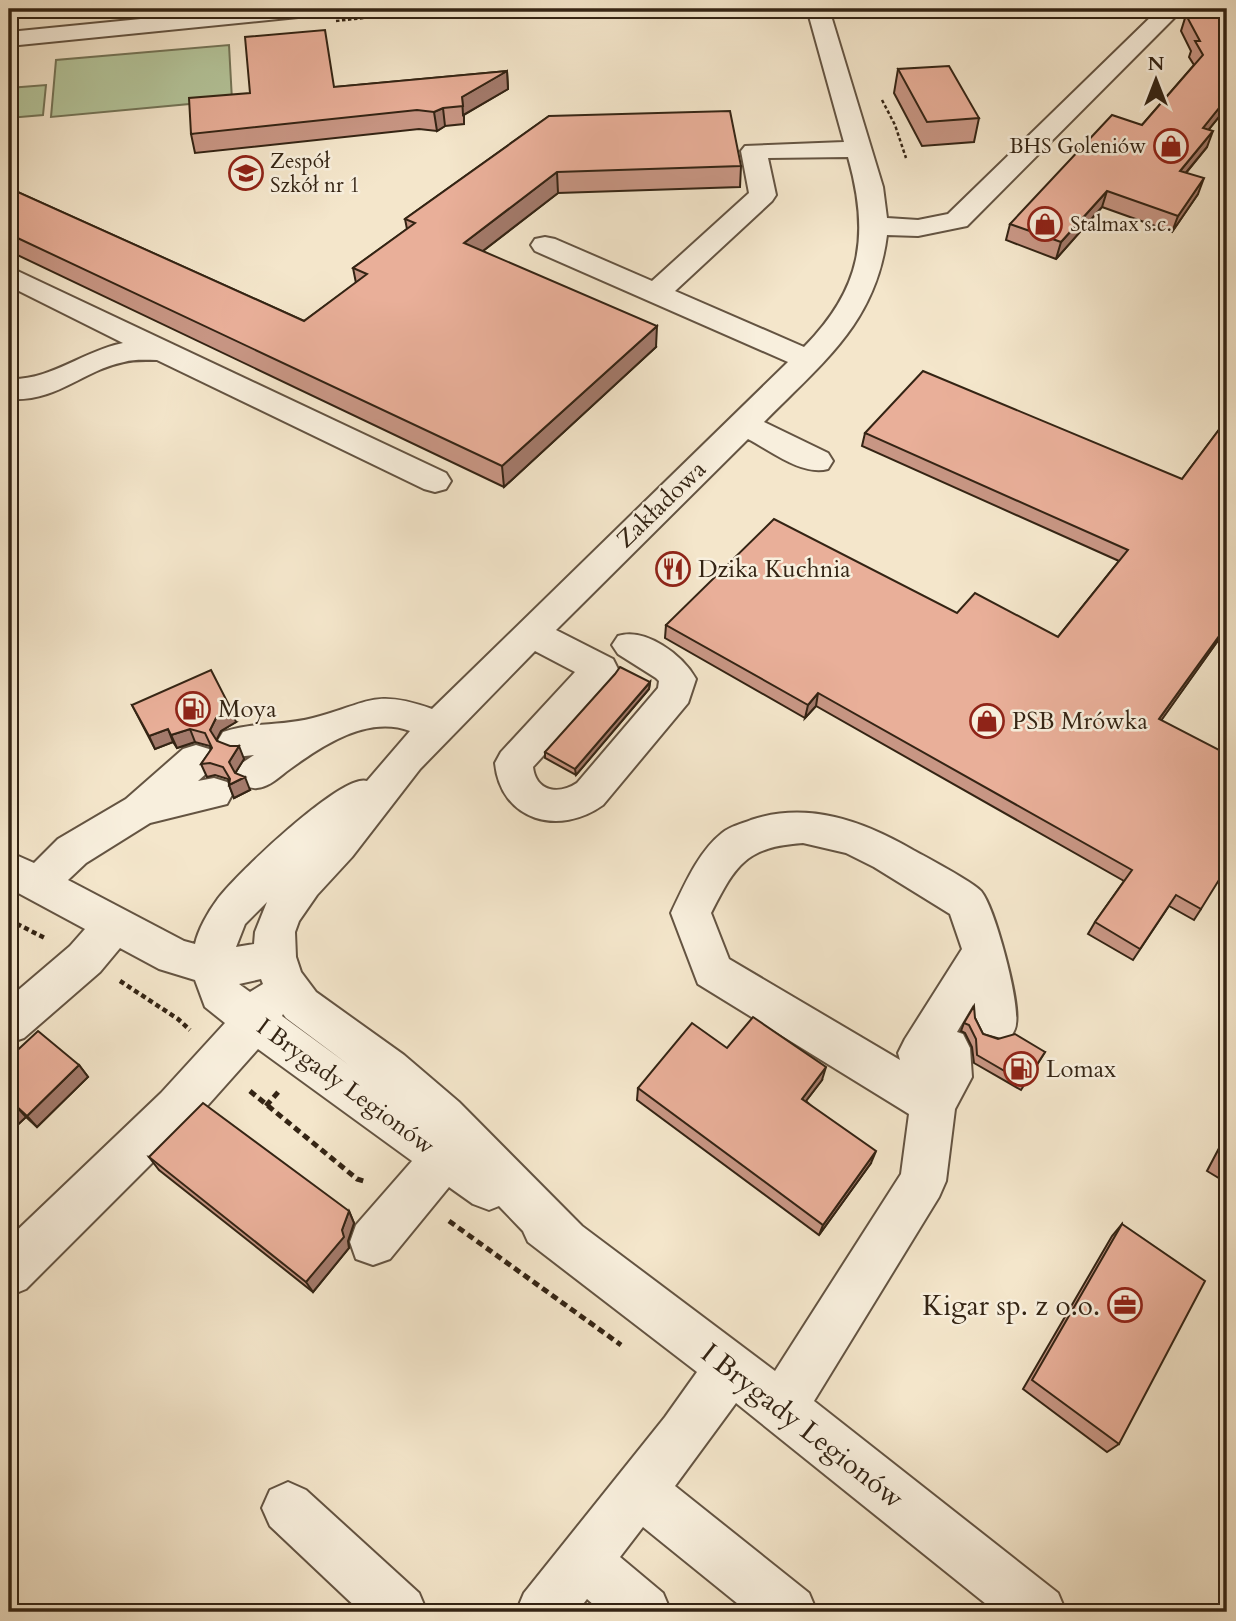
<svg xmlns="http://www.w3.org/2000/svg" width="1236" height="1621" viewBox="0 0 1236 1621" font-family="Cardo,serif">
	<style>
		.green { fill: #b5c69c; stroke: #747558; stroke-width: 2 }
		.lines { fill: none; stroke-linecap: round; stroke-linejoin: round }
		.minor-tunnel { stroke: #cebfa6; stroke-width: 39; stroke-dasharray: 39 19; stroke-linecap: butt }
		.minor-casing { stroke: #645442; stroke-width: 4 }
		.path-far2 { stroke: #342414; stroke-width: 2.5; stroke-dasharray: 3.5 2.5; stroke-linecap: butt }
		.path-far1 { stroke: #342414; stroke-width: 4.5; stroke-dasharray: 5 3.5; stroke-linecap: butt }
		.path { stroke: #342414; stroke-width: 5; stroke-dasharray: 7 4.5; stroke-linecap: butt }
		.minor { fill: #f8efdd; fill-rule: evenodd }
		.wall { fill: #c89684; stroke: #342414; stroke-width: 2 }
		.shaded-wall { fill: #a37a6b; stroke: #342414; stroke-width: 2 }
		.building { fill: #e9af99; stroke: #342414; stroke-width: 2 }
		.labels { text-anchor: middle; stroke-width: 5; stroke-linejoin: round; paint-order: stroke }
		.far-poi-label { font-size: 21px; fill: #342414; stroke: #f8efdd; text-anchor: start }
		.street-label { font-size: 24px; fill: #342414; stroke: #f8efdd }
		.poi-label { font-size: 24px; fill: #342414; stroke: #f8efdd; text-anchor: start }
		.near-poi-label { font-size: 28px; fill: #342414; stroke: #f8efdd; text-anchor: end }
		.near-street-label { font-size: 28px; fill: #342414; stroke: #f8efdd }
	</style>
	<rect width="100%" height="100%" fill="#f4e6cb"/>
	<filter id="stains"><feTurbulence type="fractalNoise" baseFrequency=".00286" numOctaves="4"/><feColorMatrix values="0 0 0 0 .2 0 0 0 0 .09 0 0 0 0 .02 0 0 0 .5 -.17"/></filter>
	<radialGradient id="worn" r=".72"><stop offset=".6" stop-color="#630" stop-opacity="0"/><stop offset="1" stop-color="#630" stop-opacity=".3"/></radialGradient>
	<g class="green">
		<path d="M 229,45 L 232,100 L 51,117 L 56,60 Z"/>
		<path d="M 46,85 L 43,115 L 9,118 L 9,88 Z"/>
	</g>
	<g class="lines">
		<path class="minor-tunnel" d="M 948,1048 L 970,1012"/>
		<g class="minor-casing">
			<g id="minor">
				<path d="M 242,9 L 319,9 L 316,14 L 308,16 L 9,46 L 9,32 Z"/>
				<path d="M 807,9 L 829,9 L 883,187 L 887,218 L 918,220 L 948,214 L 1159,9 L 1183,9 L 967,226 L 918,236 L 887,235 C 876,323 823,362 764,422 L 828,453 L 833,461 L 828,469 C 802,476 771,451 748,439 L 556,630 L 613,659 L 618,669 L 613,679 L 533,767 C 536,792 559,795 577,783 L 658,688 L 659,681 L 656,678 L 618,654 L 612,645 L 618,636 C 645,627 683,655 696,679 L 688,703 L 603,805 C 560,836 501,822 495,763 L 501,752 L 575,672 L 535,651 L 420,769 L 352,857 L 317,895 L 299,921 L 295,932 L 296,957 L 301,972 L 316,992 L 404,1055 L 459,1102 L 582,1226 L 775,1371 L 901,1174 L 909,1114 L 698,984 L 671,913 C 684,886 698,852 722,833 C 731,826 741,824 751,820 C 808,801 863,821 913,850 C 926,857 973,882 981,891 C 995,908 1020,1002 1016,1024 C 1016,1029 1012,1034 1010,1039 L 995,1044 L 980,1039 L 974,1025 L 973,1005 L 957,1032 L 963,1034 L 970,1048 L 972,1077 L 955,1109 L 946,1181 L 939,1197 L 814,1401 L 1058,1593 L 1066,1612 L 996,1612 L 736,1403 L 675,1486 L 809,1593 L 817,1612 L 748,1612 L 643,1527 L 620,1557 L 663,1593 L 671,1612 L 602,1612 L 587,1599 L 577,1612 L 516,1612 L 524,1593 L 665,1417 L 697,1372 L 528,1242 L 523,1231 L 499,1206 L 489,1210 L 473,1204 L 449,1187 L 390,1259 L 373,1265 L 356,1259 L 350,1242 L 356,1225 L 412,1161 L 258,1049 L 192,1123 L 26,1289 L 9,1296 L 9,1238 L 161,1093 L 225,1023 L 205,1007 L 195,980 L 159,969 L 120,948 L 100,972 L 24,1038 L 9,1043 L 9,998 L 70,946 L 85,929 L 9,888 L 9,852 L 34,863 L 58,839 L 126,799 L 183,749 L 196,745 L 209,749 L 215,760 L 209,771 L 198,781 L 214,778 L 227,782 L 233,793 L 227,804 L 150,823 L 86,863 L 68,880 L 184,941 L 195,944 C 198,930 208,912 217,900 C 233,877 343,772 367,781 L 410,731 C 368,715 323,745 290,769 C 280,776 270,787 257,788 C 252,789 247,786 242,785 L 236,774 L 242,763 L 254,755 L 236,757 L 223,752 L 217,742 L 223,732 C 252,722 284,726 313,718 C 368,704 373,688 432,709 L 788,362 L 535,251 L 531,245 L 535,239 L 545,237 L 555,239 L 652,281 L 749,193 L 741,151 L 745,146 L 844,142 ZM 848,157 C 870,235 862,288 804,347 L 675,291 L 772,201 L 776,195 L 768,158 ZM 803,843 L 846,853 L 874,867 L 950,914 L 962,949 L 905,1039 L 898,1053 L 900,1060 L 729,959 L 711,913 C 736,864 746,847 803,843 ZM 267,902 L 255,932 L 254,944 L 236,947 L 245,924 ZM 261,979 L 263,984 L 250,992 L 239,984 ZM 283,1014 L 286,1018 L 349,1065 L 282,1016 Z"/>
				<path d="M 9,267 L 446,473 L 451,481 L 446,489 L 435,492 L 424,489 L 157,360 C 146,360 134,359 124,362 C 81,371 58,402 9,399 L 9,379 C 50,381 83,351 123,343 L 9,286 Z"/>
				<path d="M 288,1482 L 306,1490 L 419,1593 L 427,1612 L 361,1612 L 270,1526 L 262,1508 L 270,1490 Z"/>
			</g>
		</g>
		<g class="path-far2">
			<path d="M 336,21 L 447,9"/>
			<path d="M 882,100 L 895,125 L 906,158"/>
		</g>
		<g class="path-far1">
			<path d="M 9,920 L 45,938"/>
			<path d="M 120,981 L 178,1019 L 190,1030"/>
		</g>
		<g class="path">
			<path d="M 250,1091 L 357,1179 L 367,1182"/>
			<path d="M 266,1106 L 279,1091"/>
			<path d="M 449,1221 L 621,1345"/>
		</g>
		<use href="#minor" class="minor"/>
	</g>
	<g class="wall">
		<path d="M 1186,15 L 1227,23 L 1227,107 L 1209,129 L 1207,147 L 1186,173 L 1198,194 L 1172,232 L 1102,207 L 1056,259 L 1006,240 L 1010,224 L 1142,125 L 1194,65 L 1189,57 L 1191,51 L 1181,31 Z"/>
		<path d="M 898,69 L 979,118 L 974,142 L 922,146 L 894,93 Z"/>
		<path d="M 507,71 L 508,89 L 464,115 L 464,124 L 445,126 L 437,131 L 419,129 L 195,153 L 191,134 L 335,87 Z"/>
		<path d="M 549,116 L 741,166 L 740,187 L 558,193 L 483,251 L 656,347 L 504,487 L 9,251 L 9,188 L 304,321 L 356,283 L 353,268 L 407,229 L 405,219 Z"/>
		<path d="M 1227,419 L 1227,628 L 1161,720 L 1201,909 L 1194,920 L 1169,906 L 1133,960 L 1088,934 L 1095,922 L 1124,881 L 816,706 L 805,718 L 665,638 L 666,625 L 957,613 L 1058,637 L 1119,561 L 862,446 L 865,433 L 1182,479 Z"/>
		<path d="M 650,682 L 649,689 L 576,775 L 545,758 L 545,752 Z"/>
		<path d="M 132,705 L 236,722 L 221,731 L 216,740 L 244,759 L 235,773 L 250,790 L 234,798 L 229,785 L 229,782 L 228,779 L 215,775 L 207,777 L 201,764 L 211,750 L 210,746 L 195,742 L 177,748 L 173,742 L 155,749 Z"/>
		<path d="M 975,1018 L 983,1034 L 1045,1052 L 1021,1090 L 974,1063 L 972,1047 L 965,1033 L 961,1031 L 964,1023 Z"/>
		<path d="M 727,1048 L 822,1080 L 806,1101 L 871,1163 L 819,1235 L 637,1100 L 638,1088 Z"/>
		<path d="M 9,1058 L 79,1065 L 88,1077 L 37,1127 L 26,1117 L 9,1133 Z"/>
		<path d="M 1227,1133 L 1227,1183 L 1207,1171 Z"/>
		<path d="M 149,1157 L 349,1211 L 354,1223 L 348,1241 L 349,1248 L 313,1292 L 159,1170 Z"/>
		<path d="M 1122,1224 L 1119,1444 L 1107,1452 L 1023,1389 L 1112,1236 Z"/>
	</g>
	<g class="shaded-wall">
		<path d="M 507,71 L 508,89 L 463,115 L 462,97 Z"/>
		<path d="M 1227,98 L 1227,107 L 1197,144 L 1203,128 Z"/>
		<path d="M 443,108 L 445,126 L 437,131 L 434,112 Z"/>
		<path d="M 1213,131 L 1207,147 L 1174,187 L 1180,171 Z"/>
		<path d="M 557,172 L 558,193 L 466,264 L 464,243 Z"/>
		<path d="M 1204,178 L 1198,194 L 1172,232 L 1178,216 Z"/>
		<path d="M 1107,191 L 1102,207 L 1056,259 L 1061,242 Z"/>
		<path d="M 657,326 L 656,347 L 504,487 L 502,466 Z"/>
		<path d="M 1227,625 L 1227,628 L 1153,732 L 1159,719 Z"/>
		<path d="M 650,682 L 649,689 L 576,775 L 575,769 Z"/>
		<path d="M 818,693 L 816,706 L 805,718 L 808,705 Z"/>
		<path d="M 231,709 L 236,722 L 221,731 L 215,743 L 210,730 L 216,718 Z"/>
		<path d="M 168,729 L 173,742 L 155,749 L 149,736 Z"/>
		<path d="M 190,729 L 195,742 L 177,748 L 171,735 Z"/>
		<path d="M 239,746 L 244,759 L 234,775 L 229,762 Z"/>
		<path d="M 245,777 L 250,790 L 234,798 L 229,785 Z"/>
		<path d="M 79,1065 L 88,1077 L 37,1127 L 27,1116 Z"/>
		<path d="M 826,1067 L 822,1080 L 799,1110 L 802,1099 Z"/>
		<path d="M 15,1105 L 26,1117 L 9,1133 L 9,1111 Z"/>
		<path d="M 876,1151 L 871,1163 L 819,1235 L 823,1225 Z"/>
		<path d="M 349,1211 L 354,1223 L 348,1241 L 349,1248 L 313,1292 L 306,1282 L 342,1230 Z"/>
	</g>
	<g class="building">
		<path d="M 1186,15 L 1222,15 L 1227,23 L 1227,98 L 1203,128 L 1213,131 L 1180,171 L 1204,178 L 1178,216 L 1107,191 L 1061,242 L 1010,224 L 1112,115 L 1142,125 L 1203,55 L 1195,41 L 1200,41 Z"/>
		<path d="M 325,30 L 334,87 L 507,71 L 462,97 L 463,106 L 443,108 L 434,112 L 417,110 L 191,134 L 189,98 L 250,93 L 245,37 Z"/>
		<path d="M 949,66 L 979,118 L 927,122 L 898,69 Z"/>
		<path d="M 730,111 L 741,166 L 557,172 L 464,243 L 657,326 L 502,466 L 9,234 L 9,188 L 304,321 L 367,274 L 353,268 L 415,223 L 405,219 L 549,116 Z"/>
		<path d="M 923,371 L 1182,479 L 1227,419 L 1227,625 L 1159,719 L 1227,754 L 1227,867 L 1201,909 L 1176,895 L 1140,949 L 1095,922 L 1132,870 L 818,693 L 808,705 L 666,625 L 774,519 L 957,613 L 975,593 L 1058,637 L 1128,550 L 865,433 Z"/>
		<path d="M 620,667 L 650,682 L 575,769 L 545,752 L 615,674 Z"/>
		<path d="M 211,670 L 231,709 L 216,718 L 210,730 L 217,741 L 230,746 L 239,746 L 229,762 L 235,773 L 245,777 L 229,785 L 230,779 L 223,767 L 210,763 L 201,764 L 212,748 L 205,733 L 190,729 L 171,735 L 168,729 L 149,736 L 132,705 Z"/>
		<path d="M 974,1006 L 975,1018 L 983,1034 L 998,1039 L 1015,1034 L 1045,1052 L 1025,1083 L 977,1055 L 976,1039 L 969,1025 L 964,1023 Z"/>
		<path d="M 753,1017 L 826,1067 L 802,1099 L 876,1151 L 823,1225 L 638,1088 L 692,1023 L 727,1048 Z"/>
		<path d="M 38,1031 L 79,1065 L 27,1116 L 15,1105 L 9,1111 L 9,1058 Z"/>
		<path d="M 203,1103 L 349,1211 L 342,1230 L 344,1237 L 306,1282 L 149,1157 Z"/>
		<path d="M 1227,1145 L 1227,1158 L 1222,1155 Z"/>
		<path d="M 1122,1224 L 1205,1281 L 1119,1444 L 1032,1380 Z"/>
	</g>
	<defs>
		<g id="shop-ring" transform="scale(1.75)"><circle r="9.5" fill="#f8efdd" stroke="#8f2418" stroke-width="1.5"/><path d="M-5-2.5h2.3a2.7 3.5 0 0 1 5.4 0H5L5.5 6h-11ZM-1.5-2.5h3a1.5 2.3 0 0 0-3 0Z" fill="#8f2418"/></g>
		<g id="school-ring" transform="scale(1.75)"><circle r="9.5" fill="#f8efdd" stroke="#8f2418" stroke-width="1.5"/><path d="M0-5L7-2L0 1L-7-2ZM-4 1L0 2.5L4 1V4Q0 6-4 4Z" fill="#8f2418"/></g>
		<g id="restaurant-ring" transform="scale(1.75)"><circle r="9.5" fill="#f8efdd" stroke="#8f2418" stroke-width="1.5"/><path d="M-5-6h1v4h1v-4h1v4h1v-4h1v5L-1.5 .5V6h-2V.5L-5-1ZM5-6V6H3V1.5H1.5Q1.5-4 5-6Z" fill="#8f2418"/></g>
		<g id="fuel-ring" transform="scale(1.75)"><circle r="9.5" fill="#f8efdd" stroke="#8f2418" stroke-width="1.5"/><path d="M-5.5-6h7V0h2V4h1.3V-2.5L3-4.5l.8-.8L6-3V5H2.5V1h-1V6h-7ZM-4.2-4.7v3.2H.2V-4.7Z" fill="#8f2418"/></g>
		<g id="office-ring" transform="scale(1.75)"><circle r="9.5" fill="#f8efdd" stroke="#8f2418" stroke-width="1.5"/><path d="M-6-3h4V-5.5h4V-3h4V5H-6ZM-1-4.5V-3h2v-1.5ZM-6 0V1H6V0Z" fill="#8f2418"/></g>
	</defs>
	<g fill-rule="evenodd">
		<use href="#shop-ring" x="1171" y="146"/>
		<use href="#school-ring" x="246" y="173"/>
		<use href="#shop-ring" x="1045" y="224"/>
		<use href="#restaurant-ring" x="673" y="569"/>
		<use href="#fuel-ring" x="193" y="709"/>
		<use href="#shop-ring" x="987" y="721"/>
		<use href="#fuel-ring" x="1021" y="1069"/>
		<use href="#office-ring" x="1125" y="1305"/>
	</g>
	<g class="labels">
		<g class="far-poi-label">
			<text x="1146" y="153" text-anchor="end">BHS Goleniów</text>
			<text x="270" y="168">Zespół<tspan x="270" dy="24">Szkół nr 1</tspan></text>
			<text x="1070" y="231">Stalmax s.c.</text>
		</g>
		<g class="street-label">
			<text transform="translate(661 504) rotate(-44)" y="8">Zakładowa</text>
			<text transform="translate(346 1086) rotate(36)" y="8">I Brygady Legionów</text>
		</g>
		<g class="poi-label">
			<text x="698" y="577">Dzika Kuchnia</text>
			<text x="218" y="717">Moya</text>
			<text x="1012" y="729">PSB Mrówka</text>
			<text x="1046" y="1077">Lomax</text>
		</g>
		<g class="near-poi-label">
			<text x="1100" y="1315">Kigar sp. z o.o.</text>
		</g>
		<g class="near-street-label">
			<text transform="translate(803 1425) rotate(38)" y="10">I Brygady Legionów</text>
		</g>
	</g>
	<rect width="1236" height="1621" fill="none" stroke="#f4e6cb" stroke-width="35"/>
	<rect x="10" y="10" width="1215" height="1600" fill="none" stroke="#342414" stroke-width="3.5"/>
	<rect x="18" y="18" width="1201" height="1586" fill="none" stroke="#342414" stroke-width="2"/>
	<g transform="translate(1156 80)" stroke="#f8efdd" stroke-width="5" paint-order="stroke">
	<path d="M0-5L12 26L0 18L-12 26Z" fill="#342414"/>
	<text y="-10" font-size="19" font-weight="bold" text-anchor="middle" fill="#342414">N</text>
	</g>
	<rect width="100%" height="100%" filter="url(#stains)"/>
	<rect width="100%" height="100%" fill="url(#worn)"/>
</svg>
